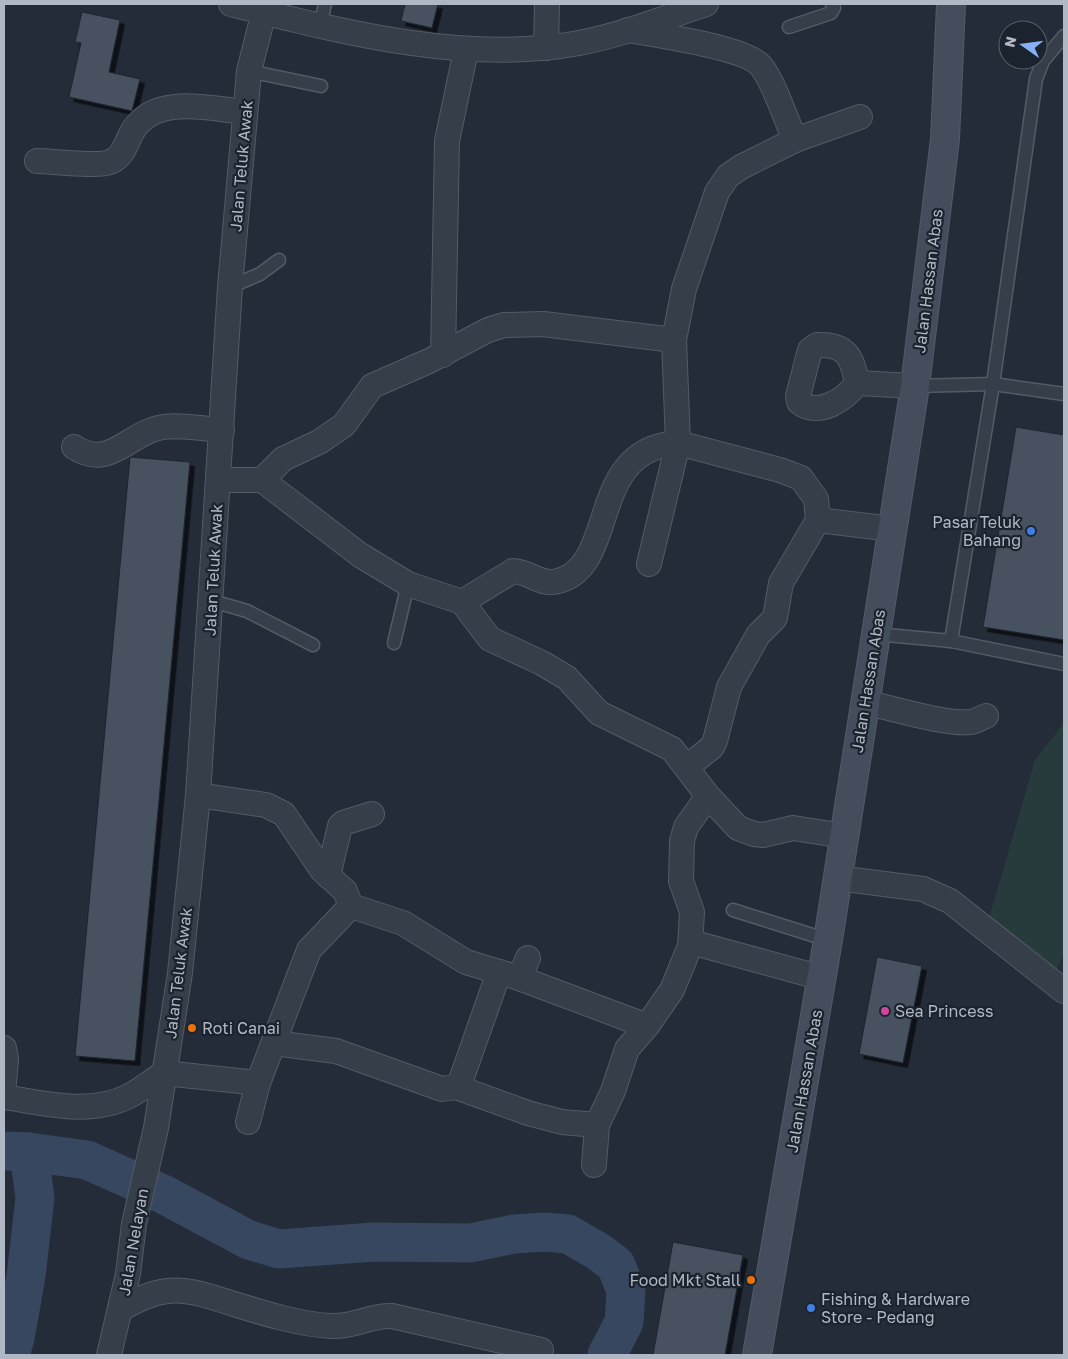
<svg xmlns="http://www.w3.org/2000/svg" width="1068" height="1359" viewBox="0 0 1068 1359" font-family="'Golos Text',sans-serif">
	<style>
		.green { fill: #273b3c }
		.lines { fill: none; stroke-linecap: round; stroke-linejoin: round }
		.river { stroke: #37475f; stroke-width: 39 }
		.building { fill: #465160; stroke: #1d2530; filter: url(#shadow) }
		.service-casing { stroke: #545b67; stroke-width: 15 }
		.minor-casing { stroke: #545b67; stroke-width: 26 }
		.secondary-casing { stroke: #545b67; stroke-width: 30 }
		.service { stroke: #363e49; stroke-width: 12 }
		.minor { stroke: #363e49; stroke-width: 24 }
		.secondary { stroke: #444d5c; stroke-width: 28 }
		.shop-dot { fill: #3f7fe0; stroke: #1b232e; stroke-width: 2 }
		.hotel-dot { fill: #d1479c; stroke: #1b232e; stroke-width: 2 }
		.food-dot { fill: #e8710a; stroke: #1b232e; stroke-width: 2 }
		.labels { text-anchor: middle; stroke-width: 4.5; stroke-linejoin: round; paint-order: stroke }
		.street-label { font-size: 16px; fill: #b1b8c5; stroke: #1b232e }
		.poi-label { font-size: 16px; fill: #b1b8c5; stroke: #1b232e; text-anchor: start }
	</style>
	<defs>
		<filter id="shadow"><feDropShadow dx="4.5" dy="4.5" stdDeviation="0" flood-color="#0009"/></filter>
	</defs>
	<rect width="100%" height="100%" fill="#232c38"/>
	<path class="green" d="M 1064,723 L 1064,954 L 1056,971 L 989,918 L 1035,760 Z"/>
	<g class="lines">
		<g class="river">
			<path d="M 4,1151 L 29,1152 L 87,1160 L 163,1194 L 249,1240 L 279,1249 L 374,1242 L 470,1243 L 514,1234 L 545,1232 L 568,1234 L 599,1252 L 616,1265 L 626,1291 L 624,1322 L 607,1355"/>
			<path d="M 10,1355 L 15,1338 L 26,1276 L 35,1198 L 29,1152"/>
		</g>
	</g>
	<g class="building">
		<path d="M 405,4 L 438,4 L 432,28 L 401,21 Z"/>
		<path d="M 82,12 L 120,20 L 109,72 L 140,79 L 132,111 L 69,97 L 81,43 L 75,42 Z"/>
		<path d="M 1016,427 L 1064,435 L 1064,640 L 983,627 Z"/>
		<path d="M 130,457 L 190,462 L 135,1061 L 75,1056 Z"/>
		<path d="M 877,957 L 922,966 L 903,1063 L 859,1054 Z"/>
		<path d="M 673,1242 L 743,1255 L 725,1355 L 653,1355 Z"/>
	</g>
	<g class="lines">
		<g class="service-casing">
			<g id="service">
				<path d="M 320,26 L 325,4"/>
				<path d="M 789,27 L 831,13 L 834,8 L 832,4"/>
				<path d="M 249,71 L 321,86"/>
				<path d="M 230,287 L 260,274 L 279,260"/>
				<path d="M 915,386 L 993,384 L 1064,394"/>
				<path d="M 212,601 L 247,611 L 313,645"/>
				<path d="M 876,634 L 951,641 L 1064,664"/>
				<path d="M 951,641 L 993,384 L 1036,79 L 1043,61 L 1064,36"/>
				<path d="M 394,643 L 408,584"/>
				<path d="M 733,910 L 828,940"/>
			</g>
		</g>
		<g class="minor-casing">
			<g id="minor">
				<path d="M 231,4 C 342,32 465,64 579,43 C 622,35 664,18 706,4"/>
				<path d="M 628,30 C 655,35 745,47 761,66 C 774,82 786,120 795,140"/>
				<path d="M 546,48 L 547,4"/>
				<path d="M 37,161 C 52,161 98,167 110,162 C 125,156 126,141 134,129 C 157,94 211,109 245,112"/>
				<path d="M 817,345 C 847,344 852,357 857,383 C 846,399 818,418 799,402 L 798,396 L 810,350 Z"/>
				<path d="M 443,355 L 447,141 L 466,50"/>
				<path d="M 857,383 L 915,386"/>
				<path d="M 74,447 C 110,471 129,432 163,427 C 181,424 203,429 222,430"/>
				<path d="M 218,480 L 262,480 L 360,555 L 408,584 L 462,602 L 490,639 L 542,663 L 567,678 L 599,713 L 672,749 L 708,796 L 738,828 L 754,834 L 763,835 L 793,828 L 844,836"/>
				<path d="M 262,480 L 283,459 L 319,442 L 344,425 L 372,386 L 429,361 L 488,330 L 504,325 L 543,324 L 674,340"/>
				<path d="M 649,564 L 678,443 L 674,340 L 684,289 L 717,192 L 728,176 L 741,167 L 795,140 L 860,117"/>
				<path d="M 462,602 L 513,571 C 527,571 540,584 554,582 C 621,570 584,449 678,443 L 780,470 L 801,478 L 816,499 L 818,520 L 892,529"/>
				<path d="M 864,702 C 891,708 946,725 971,722 C 976,721 981,718 986,716"/>
				<path d="M 687,767 L 712,747 L 715,741 L 729,687 L 758,635 L 775,618 L 781,583 L 818,520"/>
				<path d="M 198,795 L 266,805 L 284,814 L 322,870 L 345,891 L 351,906 L 403,923 L 466,962 L 519,978 L 647,1026"/>
				<path d="M 328,876 L 340,826 L 343,823 L 372,814"/>
				<path d="M 838,878 L 923,889 L 950,901 L 1064,991"/>
				<path d="M 690,946 L 698,944 L 822,978"/>
				<path d="M 519,978 L 528,958"/>
				<path d="M 274,1043 L 336,1051 L 442,1089 L 456,1087 L 528,1113 L 562,1122 L 597,1125"/>
				<path d="M 4,1048 L 6,1059 L 4,1083"/>
				<path d="M 456,1087 L 461,1080 L 499,972"/>
				<path d="M 4,1097 C 44,1103 90,1116 129,1096 C 141,1090 153,1080 164,1073 L 258,1083"/>
				<path d="M 248,1122 L 258,1083 L 309,950 L 351,906"/>
				<path d="M 594,1165 L 597,1125 L 613,1091 L 627,1049 L 647,1026 L 672,990 L 690,946 L 692,912 L 681,881 L 682,841 L 686,827 L 708,796"/>
				<path d="M 121,1309 C 136,1300 150,1293 167,1291 C 190,1288 213,1298 234,1304 C 263,1313 302,1325 332,1326 C 354,1327 371,1315 392,1316 L 541,1350"/>
				<path d="M 109,1355 L 128,1274 L 134,1224 L 156,1128 L 180,973 L 198,795 L 230,287 L 249,71 L 264,12"/>
			</g>
		</g>
		<g class="secondary-casing">
			<path id="secondary" d="M 757,1355 L 828,940 L 915,386 L 945,139 L 951,4"/>
		</g>
		<use href="#service" class="service"/>
		<use href="#minor" class="minor"/>
		<use href="#secondary" class="secondary"/>
	</g>
	<g class="shop-dot">
		<circle cx="1031" cy="531" r="5"/>
		<circle cx="811" cy="1308" r="5"/>
	</g>
	<circle class="hotel-dot" cx="885" cy="1011" r="5"/>
	<g class="food-dot">
		<circle cx="192" cy="1028" r="5"/>
		<circle cx="751" cy="1280" r="5"/>
	</g>
	<g class="labels">
		<g class="street-label">
			<text transform="translate(241 166) rotate(-85)" y="6">Jalan Teluk Awak</text>
			<text transform="translate(928 281) rotate(-83)" y="6">Jalan Hassan Abas</text>
			<text transform="translate(213 570) rotate(-87)" y="6">Jalan Teluk Awak</text>
			<text transform="translate(868 681) rotate(-81)" y="6">Jalan Hassan Abas</text>
			<text transform="translate(178 973) rotate(-83)" y="6">Jalan Teluk Awak</text>
			<text transform="translate(804 1081) rotate(-80)" y="6">Jalan Hassan Abas</text>
			<text transform="translate(133 1242) rotate(-80)" y="6">Jalan Nelayan</text>
		</g>
		<g class="poi-label">
			<text x="1021" y="528" text-anchor="end">Pasar Teluk<tspan x="1021" dy="18">Bahang</tspan></text>
			<text x="895" y="1017">Sea Princess</text>
			<text x="202" y="1034">Roti Canai</text>
			<text x="741" y="1286" text-anchor="end">Food Mkt Stall</text>
			<text x="821" y="1305">Fishing &amp; Hardware<tspan x="821" dy="18">Store - Pedang</tspan></text>
		</g>
	</g>
	<rect width="1068" height="1359" fill="none" stroke="#b1b8c5" stroke-width="10"/>
	<g transform="translate(1023 45) rotate(284)"><circle r="24" fill="#1b232e" stroke="#575f6a"/>
	<path d="M0-4L9 19L0 12L-9 19Z" fill="#89b0f2"/>
	<text y="-8" font-size="14" font-weight="bold" text-anchor="middle" fill="#b1b8c5">N</text>
	</g>
</svg>
